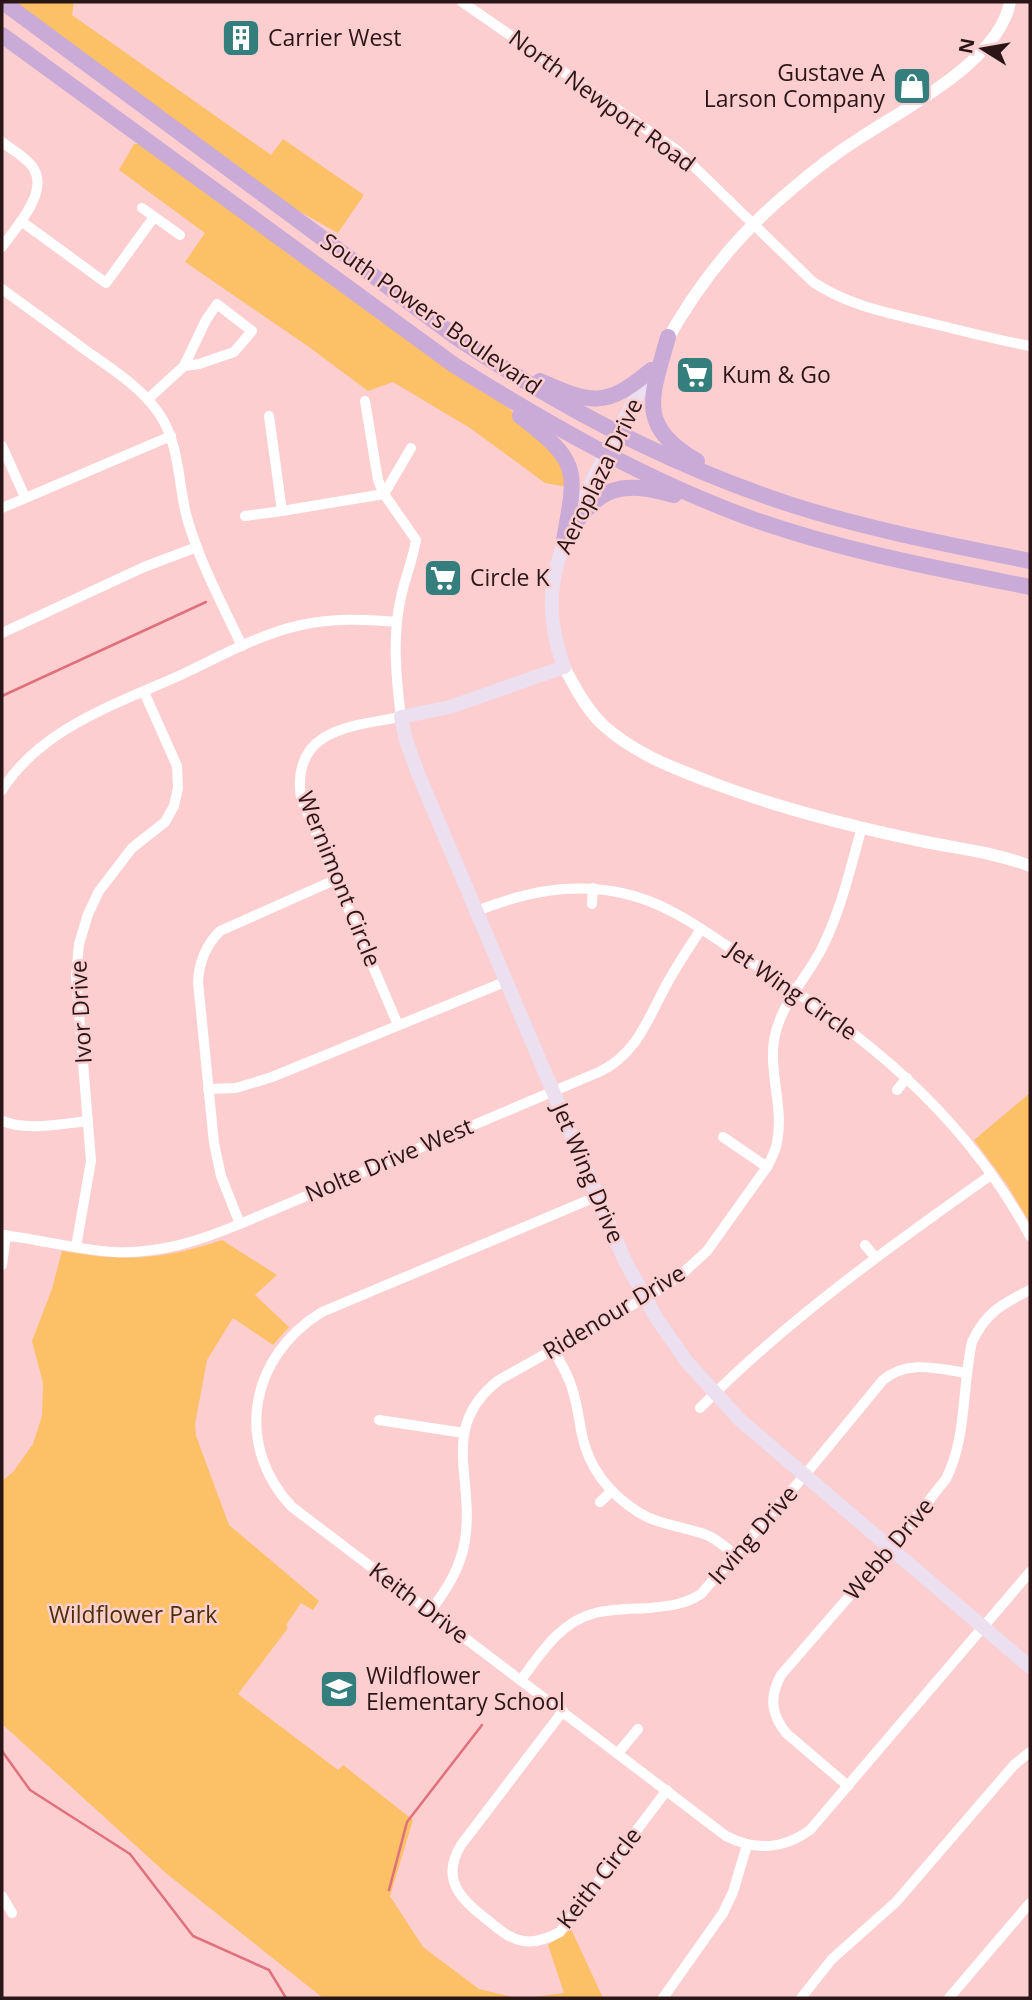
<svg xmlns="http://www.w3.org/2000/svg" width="1032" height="2000" viewBox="0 0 1032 2000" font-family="'Open Sans',sans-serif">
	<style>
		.green { fill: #fcc066 }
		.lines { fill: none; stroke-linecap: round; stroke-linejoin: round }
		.stream { stroke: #df717c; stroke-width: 2.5 }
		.minor { stroke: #fff; stroke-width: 10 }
		.tertiary { stroke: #fff; stroke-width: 12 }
		.secondary { stroke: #ebdff0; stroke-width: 14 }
		.trunk { stroke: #caaad7; stroke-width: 16 }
		.labels { text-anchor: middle; stroke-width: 5; stroke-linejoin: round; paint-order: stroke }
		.poi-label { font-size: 23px; fill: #2a1617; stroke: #fcced0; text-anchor: start }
		.street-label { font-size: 23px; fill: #2a1617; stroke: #fcced0 }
		.park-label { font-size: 23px; fill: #493003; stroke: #fcced0 }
	</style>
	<rect width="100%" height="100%" fill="#fcced0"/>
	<g class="green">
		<path d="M 3,2 L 74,2 L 72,15 L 271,155 L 283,139 L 364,195 L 338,233 L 250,184 Z"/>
		<path d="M 134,144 L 151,144 L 454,365 L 549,440 L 573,488 L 545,483 L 470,428 L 393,382 L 368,391 L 309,347 L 185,262 L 205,233 L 119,170 Z"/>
		<path d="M 1030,1093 L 1030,1223 L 1006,1183 L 974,1140 Z"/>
		<path d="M 222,1240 L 277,1275 L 255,1295 L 289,1327 L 273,1345 L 233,1318 L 207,1360 L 195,1424 L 196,1436 L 229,1525 L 319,1601 L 313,1610 L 301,1603 L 286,1625 L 288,1628 L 238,1694 L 338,1770 L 343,1765 L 413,1820 L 390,1896 L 423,1947 L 479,1989 L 516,1998 L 323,1998 L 167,1874 L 2,1724 L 2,1481 L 13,1472 L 33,1444 L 42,1416 L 43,1383 L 32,1341 L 52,1289 L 62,1251 C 124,1262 163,1260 222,1240 Z"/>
		<path d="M 571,1929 L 603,1998 L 528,1998 L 564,1993 L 548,1945 Z"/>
	</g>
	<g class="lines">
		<g class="stream">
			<path d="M 2,696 L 206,602"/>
			<path d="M 2,1751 L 30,1790 L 130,1854 L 193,1936 L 269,1970 L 286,1998"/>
			<path d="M 389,1890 L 407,1822 L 482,1725"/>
		</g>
		<g class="minor">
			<path d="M 462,2 L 678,151 L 813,282 C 849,306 889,313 930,323 C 963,331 997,340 1030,346"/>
			<path d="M 2,142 C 11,149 24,156 32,166 C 51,191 16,227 2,247"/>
			<path d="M 142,208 L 180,235"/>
			<path d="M 21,221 L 106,283 L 154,217"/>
			<path d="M 2,289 C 31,310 60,331 88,352 C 114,370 143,389 160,415 C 180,446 178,484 187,518 C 200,563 222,604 242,646"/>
			<path d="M 148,399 L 184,366 L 206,320 L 217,304 L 252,331 L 234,352 L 199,364 L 184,366"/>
			<path d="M 365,401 L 378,480 L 384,494 L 416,540 C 413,559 405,578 401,597 C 392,636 396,678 401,717 C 351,726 291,729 301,798 L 398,1025"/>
			<path d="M 269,416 L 282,511 L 384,494 L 411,448"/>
			<path d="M 2,446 L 25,497"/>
			<path d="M 2,508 L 171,436"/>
			<path d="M 245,516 L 282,511"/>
			<path d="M 2,633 L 144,567 L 197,547"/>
			<path d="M 2,790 C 42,727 119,703 183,674 C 221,656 260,634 301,625 C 333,618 364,619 397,622"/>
			<path d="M 592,904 L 593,888"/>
			<path d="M 477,911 C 525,892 571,882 622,893 C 666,902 703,930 739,954 C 860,1032 960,1107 1030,1236"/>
			<path d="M 208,1089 L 236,1088 L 272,1077 L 507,981"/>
			<path d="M 897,1090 L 907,1078"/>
			<path d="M 2,1121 C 28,1131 60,1124 88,1121"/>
			<path d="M 723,1137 L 767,1167"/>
			<path d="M 598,1196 L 322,1312 C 250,1356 233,1444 292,1507 L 726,1836 C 755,1851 784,1849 810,1830 L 1030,1572"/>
			<path d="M 240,1224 L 221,1176 L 214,1143 L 198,982 C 199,962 205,946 220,931 L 337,879"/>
			<path d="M 2,1235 C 39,1239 77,1250 114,1252 C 159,1254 199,1241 240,1224 L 599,1072 C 639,1053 649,1015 669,980 C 679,962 690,946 701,929"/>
			<path d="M 865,1245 L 875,1257"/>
			<path d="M 76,1247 L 91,1161 L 76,976 L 79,944 L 88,914 L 99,891 L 132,848 L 165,822 L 174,806 L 178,788 L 177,766 L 144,692"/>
			<path d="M 2,1265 L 6,1235"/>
			<path d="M 553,1349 C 560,1362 568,1374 572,1388 C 577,1403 579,1420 582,1435 C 589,1468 610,1494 638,1512 C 660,1526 685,1526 709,1536 C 719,1541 727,1548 735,1555"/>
			<path d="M 700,1408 C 788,1319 889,1247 991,1175"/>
			<path d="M 379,1420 L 464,1433"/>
			<path d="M 600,1502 L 612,1491"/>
			<path d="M 430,1612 C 446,1590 461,1568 465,1540 C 475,1478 438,1427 499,1380 L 659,1290 L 684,1272 L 707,1251 L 767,1167 C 771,1159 776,1151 777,1142 C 784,1110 769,1073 774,1040 C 780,1005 805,980 821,950 C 841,911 850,869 862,827"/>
			<path d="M 521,1680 C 541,1653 560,1622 595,1613 C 612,1609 632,1609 649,1608 C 668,1606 684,1605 701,1594 L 804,1476 L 883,1380 C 908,1359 938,1369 967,1373"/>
			<path d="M 563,1711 L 461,1845 C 439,1881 463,1901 490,1922 C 500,1930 510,1939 523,1941 C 536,1943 549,1938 560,1932 L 667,1790"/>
			<path d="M 618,1753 L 638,1729"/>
			<path d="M 848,1786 L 786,1733 C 771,1714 769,1697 781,1675 L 891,1548 L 946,1479 C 967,1438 962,1386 972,1342 C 986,1312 1002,1304 1030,1290"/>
			<path d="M 2,1896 L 12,1913"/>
			<path d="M 663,1998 L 723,1913 L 733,1892 L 747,1845"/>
			<path d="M 801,1998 L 832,1959 L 896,1902 L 1014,1765 L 1030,1752"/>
			<path d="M 949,1998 L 1030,1903"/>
		</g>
		<g class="tertiary">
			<path d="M 664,346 C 696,286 740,232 792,189 C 813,171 836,153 860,138 C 907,107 999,61 1010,2"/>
			<path d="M 564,667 C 575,687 586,709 603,725 C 634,753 671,767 710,782 C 781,809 853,827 926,842 C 961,849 997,853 1030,866"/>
		</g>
		<path class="secondary" d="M 650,372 C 629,412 606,451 587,492 C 556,556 538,597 564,667 L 450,707 L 401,717 L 406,740 L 419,776 L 625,1261 L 657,1319 L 687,1362 L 740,1420 L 1030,1667"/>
		<g class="trunk">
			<path d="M 3,2 L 456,337 C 561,408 672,466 792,505 C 870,530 951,545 1030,561"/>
			<path d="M 2,35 L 454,365 C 548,424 642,478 747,517 C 838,550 935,568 1030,587"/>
			<path d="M 668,337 C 652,396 635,425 697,461"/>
			<path d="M 540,381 C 592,404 606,408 651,370"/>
			<path d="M 520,416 C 580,462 577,469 564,540"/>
			<path d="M 569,532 C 600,486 620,480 674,495"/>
		</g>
	</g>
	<defs>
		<g id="building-square" transform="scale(2.0125)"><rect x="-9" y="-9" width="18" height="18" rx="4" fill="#357e7e" stroke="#fcced0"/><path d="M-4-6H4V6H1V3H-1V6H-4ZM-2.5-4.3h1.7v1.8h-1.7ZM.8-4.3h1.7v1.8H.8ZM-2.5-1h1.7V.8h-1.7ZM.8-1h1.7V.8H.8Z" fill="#fff"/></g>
		<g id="shop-square" transform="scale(2.0125)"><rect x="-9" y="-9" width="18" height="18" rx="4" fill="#357e7e" stroke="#fcced0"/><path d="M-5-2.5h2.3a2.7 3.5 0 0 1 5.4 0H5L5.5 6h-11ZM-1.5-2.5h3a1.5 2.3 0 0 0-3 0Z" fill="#fff"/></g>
		<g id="supermarket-square" transform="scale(2.0125)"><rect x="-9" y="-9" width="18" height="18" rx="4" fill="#357e7e" stroke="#fcced0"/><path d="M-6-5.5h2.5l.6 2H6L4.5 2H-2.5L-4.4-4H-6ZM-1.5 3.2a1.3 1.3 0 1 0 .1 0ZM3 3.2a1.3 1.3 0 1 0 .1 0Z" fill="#fff"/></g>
		<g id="school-square" transform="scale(2.0125)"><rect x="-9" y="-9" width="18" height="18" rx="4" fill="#357e7e" stroke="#fcced0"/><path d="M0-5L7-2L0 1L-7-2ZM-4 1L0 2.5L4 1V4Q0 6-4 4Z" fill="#fff"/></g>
	</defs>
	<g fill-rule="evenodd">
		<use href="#building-square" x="241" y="38"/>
		<use href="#shop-square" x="912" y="86"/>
		<use href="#supermarket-square" x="695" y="375"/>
		<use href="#supermarket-square" x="443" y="578"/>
		<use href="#school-square" x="339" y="1689"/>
	</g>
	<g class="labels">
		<g class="poi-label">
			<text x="268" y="46">Carrier West</text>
			<text x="885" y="81" text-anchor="end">Gustave A<tspan x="885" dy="26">Larson Company</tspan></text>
			<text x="722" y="383">Kum &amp; Go</text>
			<text x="470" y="586">Circle K</text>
			<text x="366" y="1684">Wildflower<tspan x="366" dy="26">Elementary School</tspan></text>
		</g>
		<g class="street-label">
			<text transform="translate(602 101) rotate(36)" y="8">North Newport Road</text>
			<text transform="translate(431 314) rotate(35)" y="8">South Powers Boulevard</text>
			<text transform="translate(599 476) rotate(-64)" y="8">Aeroplaza Drive</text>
			<text transform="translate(339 879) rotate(68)" y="8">Wernimont Circle</text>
			<text transform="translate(792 991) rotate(35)" y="8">Jet Wing Circle</text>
			<text transform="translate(81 1012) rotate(-93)" y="8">Ivor Drive</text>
			<text transform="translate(389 1160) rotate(-23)" y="8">Nolte Drive West</text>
			<text transform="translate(588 1173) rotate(67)" y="8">Jet Wing Drive</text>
			<text transform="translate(614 1312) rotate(-31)" y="8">Ridenour Drive</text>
			<text transform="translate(753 1535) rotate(-49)" y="8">Irving Drive</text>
			<text transform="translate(889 1549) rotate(-50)" y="8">Webb Drive</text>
			<text transform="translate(419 1603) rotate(37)" y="8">Keith Drive</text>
			<text transform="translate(599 1878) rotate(-52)" y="8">Keith Circle</text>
		</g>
		<g class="park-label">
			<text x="133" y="1623">Wildflower Park</text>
		</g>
	</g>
	<rect width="1032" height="2000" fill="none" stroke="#2a1617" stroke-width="7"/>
	<g transform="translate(983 49) rotate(281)" stroke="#fcced0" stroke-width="5" paint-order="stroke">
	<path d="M0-5L12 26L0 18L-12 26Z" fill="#2a1617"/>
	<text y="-10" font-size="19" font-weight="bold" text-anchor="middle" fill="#2a1617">N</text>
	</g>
</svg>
